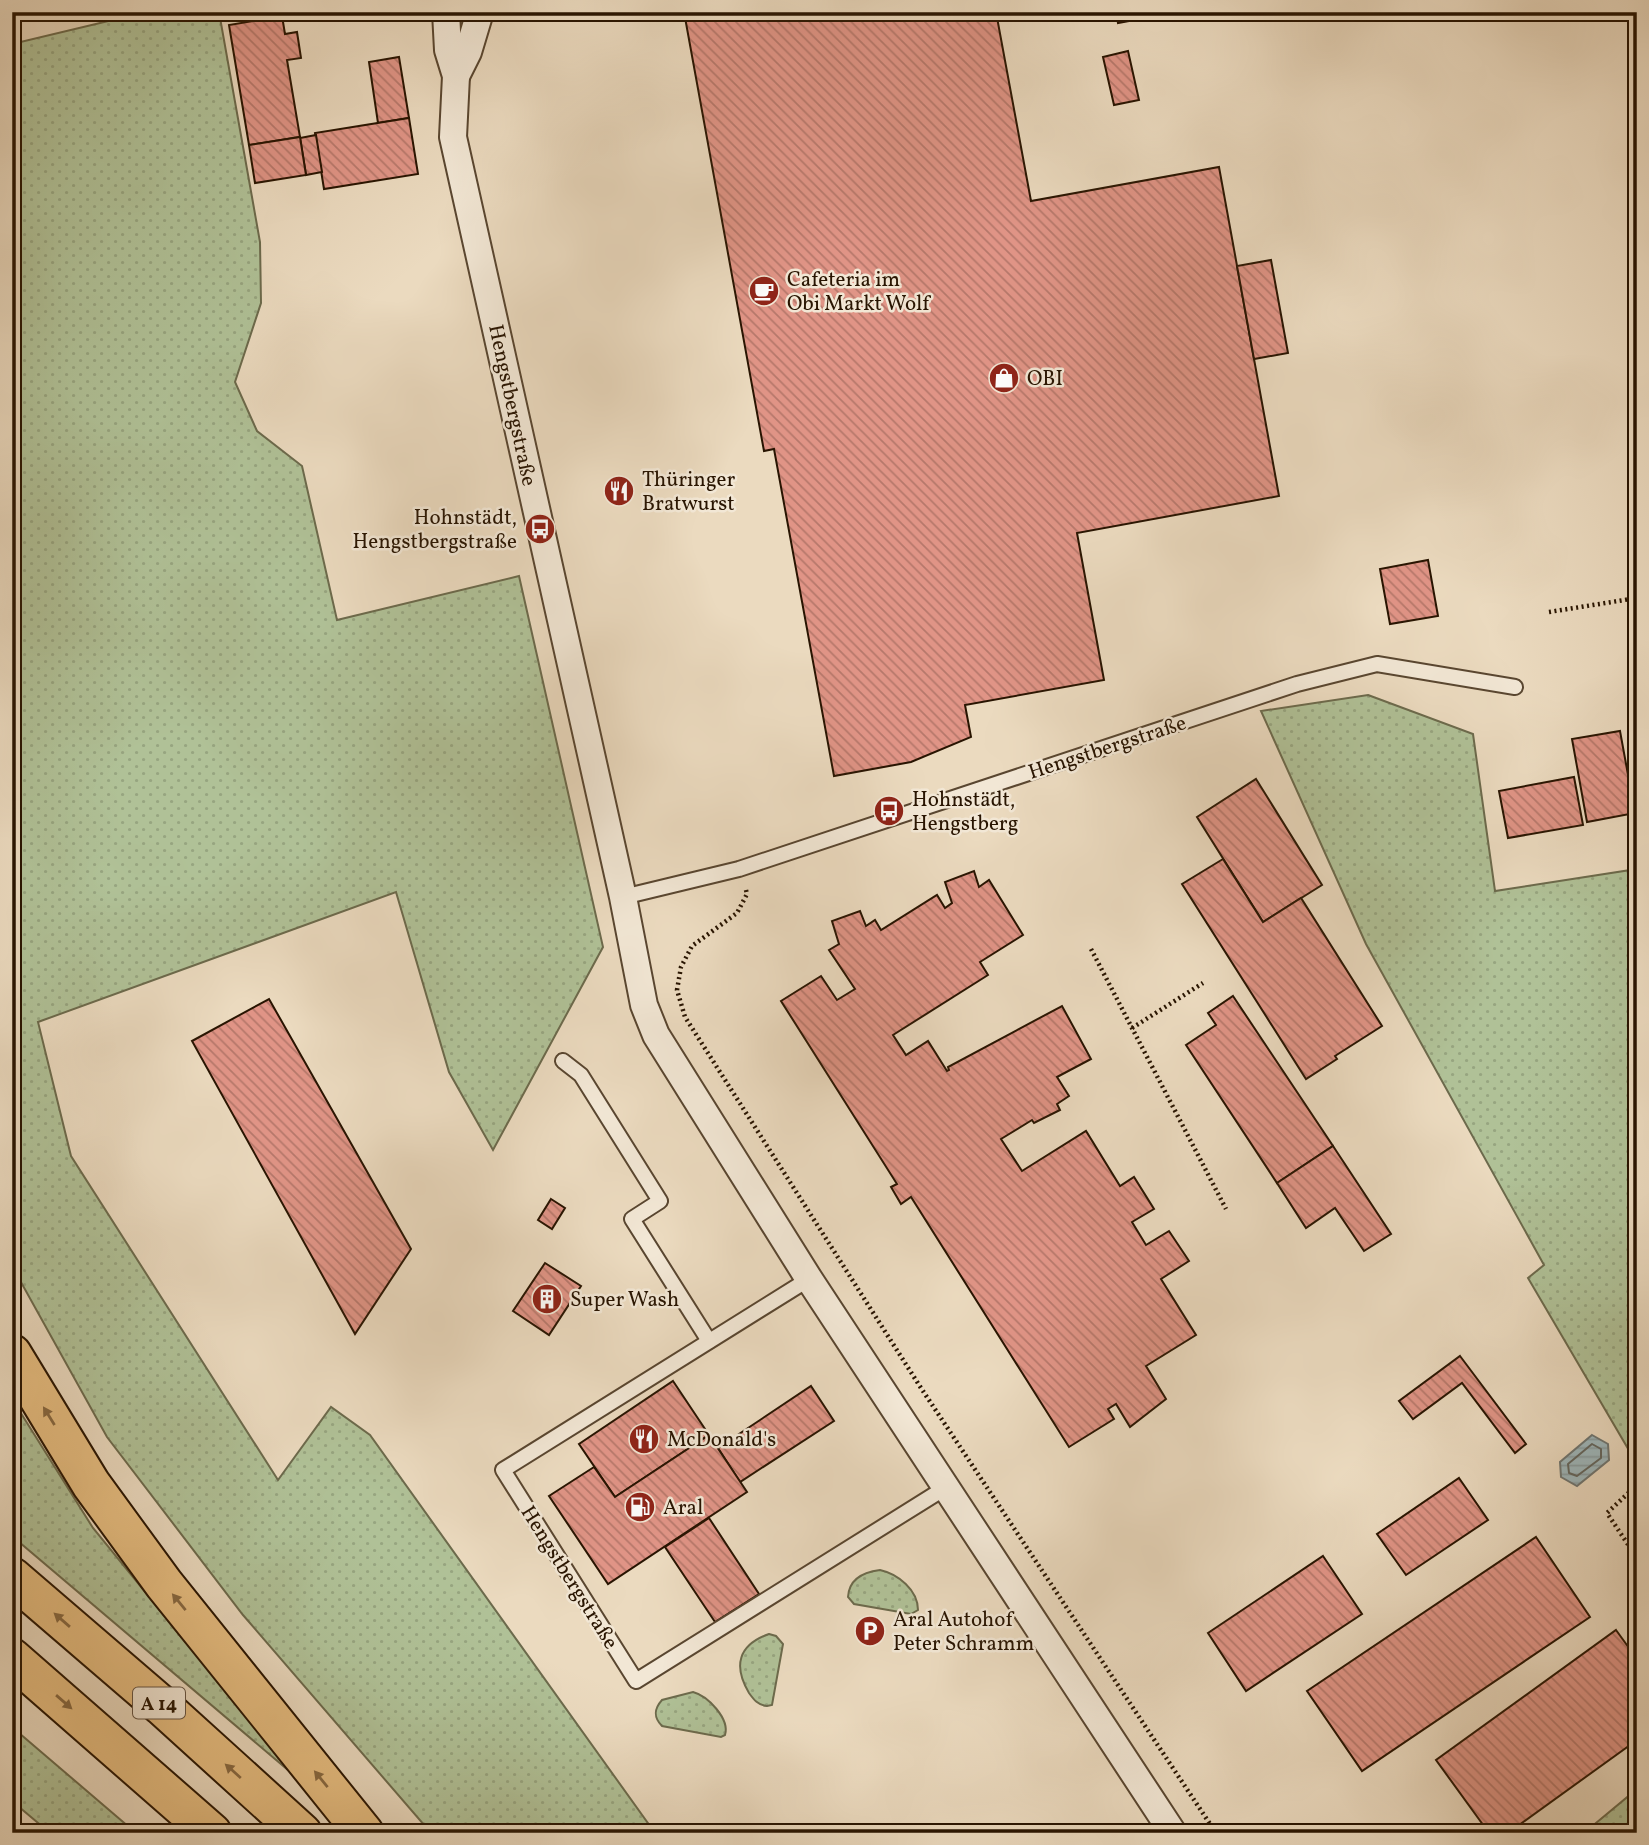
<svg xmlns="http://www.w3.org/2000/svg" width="1649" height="1845" viewBox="0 0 1649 1845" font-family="Vollkorn,serif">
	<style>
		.grass { fill: url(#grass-dots); stroke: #6c6a4c; stroke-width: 2 }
		.water { fill: url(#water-rules); stroke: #6f7672; stroke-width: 2 }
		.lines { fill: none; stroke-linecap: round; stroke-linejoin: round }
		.shore { stroke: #63665f; stroke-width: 2 }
		.building { fill: url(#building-back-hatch); stroke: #281401; stroke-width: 2 }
		.service-casing { stroke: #594630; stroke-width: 18 }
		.minor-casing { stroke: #594630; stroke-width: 30 }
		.motorway-casing { stroke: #281401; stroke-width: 42 }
		.path { stroke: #281401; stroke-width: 4.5; stroke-dasharray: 2 3.5; stroke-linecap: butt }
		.service { stroke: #f2e7d5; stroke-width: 14 }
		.minor { stroke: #f2e7d5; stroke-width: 26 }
		.motorway { stroke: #e6bd80; stroke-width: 38 }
		.oneway { fill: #876840 }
		.labels { text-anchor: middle; stroke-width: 5; stroke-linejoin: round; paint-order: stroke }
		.shield { fill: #f2e7d5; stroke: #655341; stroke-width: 2 }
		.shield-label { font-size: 19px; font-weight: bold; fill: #281401 }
		.poi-label { font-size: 21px; fill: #281401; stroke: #f2e7d5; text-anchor: start }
		.street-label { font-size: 21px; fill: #281401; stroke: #f2e7d5 }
	</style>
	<defs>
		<pattern id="grass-dots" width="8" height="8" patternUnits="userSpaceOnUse" patternTransform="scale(1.75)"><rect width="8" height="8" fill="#b0c197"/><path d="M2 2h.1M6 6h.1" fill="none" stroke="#97a580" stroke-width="1.8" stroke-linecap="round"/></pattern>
		<pattern id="water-rules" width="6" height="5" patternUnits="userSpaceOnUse" patternTransform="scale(1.75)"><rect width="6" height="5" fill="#9eb8bd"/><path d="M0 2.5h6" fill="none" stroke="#889da1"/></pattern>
		<pattern id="building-back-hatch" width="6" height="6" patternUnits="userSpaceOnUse" patternTransform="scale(1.75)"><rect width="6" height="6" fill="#e09486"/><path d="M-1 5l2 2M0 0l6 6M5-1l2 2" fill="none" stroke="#b6786b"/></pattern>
	</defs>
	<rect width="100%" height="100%" fill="#ebdabf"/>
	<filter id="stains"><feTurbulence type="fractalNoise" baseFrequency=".00286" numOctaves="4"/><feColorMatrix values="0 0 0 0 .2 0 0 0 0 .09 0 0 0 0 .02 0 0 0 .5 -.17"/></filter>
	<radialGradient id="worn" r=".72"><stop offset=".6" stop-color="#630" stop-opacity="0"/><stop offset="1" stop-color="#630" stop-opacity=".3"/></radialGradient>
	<g class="grass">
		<path d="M 146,12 L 219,12 L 260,242 L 261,303 L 235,382 L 257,431 L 302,466 L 337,620 L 519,576 L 603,947 L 493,1150 L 449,1072 L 396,892 L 38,1022 L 71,1156 L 278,1480 L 331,1407 L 370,1435 L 655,1833 L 431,1833 L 243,1615 L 107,1437 L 12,1266 L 12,44 Z"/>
		<path d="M 1368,695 L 1473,734 L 1495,891 L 1637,869 L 1637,1464 L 1528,1278 L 1544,1265 L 1366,944 L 1261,711 Z"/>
		<path d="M 12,1399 L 93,1528 L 295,1776 L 12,1536 Z"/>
		<path d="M 880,1570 C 898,1574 918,1590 918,1610 L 911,1614 L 854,1604 L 848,1597 C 849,1579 864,1572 880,1570 Z"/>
		<path d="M 769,1634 L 776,1636 L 783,1644 L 772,1705 L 767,1706 C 758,1705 754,1700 749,1693 C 733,1666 738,1645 769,1634 Z"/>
		<path d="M 693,1692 C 708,1696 730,1719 725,1735 L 721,1737 L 662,1726 C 653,1717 654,1709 662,1700 Z"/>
		<path d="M 12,1727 L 136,1833 L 50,1833 L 12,1801 Z"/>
		<path d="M 1637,1789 L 1637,1833 L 1584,1833 Z"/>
	</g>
	<path class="water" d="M 1592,1435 L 1608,1444 L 1609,1460 L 1577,1486 L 1561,1477 L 1560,1462 Z"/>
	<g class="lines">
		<path class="shore" d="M 1592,1444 L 1601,1449 L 1601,1458 L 1577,1476 L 1569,1473 L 1568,1464 Z"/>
	</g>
	<g class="building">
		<path d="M 684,12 L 996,12 L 1031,201 L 1219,167 L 1279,496 L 1077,533 L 1104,680 L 965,705 L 971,737 L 911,762 L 834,776 L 774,449 L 764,451 Z"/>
		<path d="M 1116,12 L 1167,12 L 1167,14 L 1118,23 Z"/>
		<path d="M 282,16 L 285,34 L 297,32 L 301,58 L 287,60 L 300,137 L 249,145 L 229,25 Z"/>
		<path d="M 1128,51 L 1139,100 L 1114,105 L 1103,57 Z"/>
		<path d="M 399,57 L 409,118 L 378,123 L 369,62 Z"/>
		<path d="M 409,118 L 418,174 L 324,189 L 315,133 Z"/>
		<path d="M 316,135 L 322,172 L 306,175 L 300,138 Z"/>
		<path d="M 300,137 L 306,175 L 255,183 L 249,145 Z"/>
		<path d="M 1271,260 L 1288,353 L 1254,359 L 1237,266 Z"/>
		<path d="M 1428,560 L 1438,616 L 1390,624 L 1380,569 Z"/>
		<path d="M 1620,731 L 1635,813 L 1587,822 L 1572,739 Z"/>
		<path d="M 1574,777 L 1583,825 L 1508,838 L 1499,791 Z"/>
		<path d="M 1256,779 L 1322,885 L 1263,922 L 1197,817 Z"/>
		<path d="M 1223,859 L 1263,922 L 1301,898 L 1382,1026 L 1335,1056 L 1337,1059 L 1306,1079 L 1182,884 Z"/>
		<path d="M 974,871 L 979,887 L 989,880 L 1023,935 L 980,962 L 988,975 L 893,1035 L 906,1055 L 928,1041 L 947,1071 L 949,1070 L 948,1067 L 1062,1006 L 1091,1059 L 1057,1077 L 1069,1096 L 1057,1104 L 1060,1110 L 1034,1123 L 1032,1120 L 1001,1139 L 1022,1171 L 1086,1131 L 1120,1186 L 1134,1177 L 1154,1209 L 1132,1222 L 1146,1245 L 1169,1231 L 1189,1261 L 1161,1279 L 1196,1335 L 1146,1366 L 1166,1399 L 1130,1427 L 1116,1404 L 1108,1409 L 1114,1419 L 1069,1447 L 911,1197 L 901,1204 L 891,1187 L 897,1184 L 781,1001 L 821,976 L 837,1000 L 855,989 L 829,950 L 839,944 L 832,921 L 860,911 L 866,926 L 875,920 L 881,930 L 937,895 L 945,908 L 952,903 L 945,882 Z"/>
		<path d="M 1233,996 L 1333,1146 L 1277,1183 L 1186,1045 L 1216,1025 L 1208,1013 Z"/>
		<path d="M 269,999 L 411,1249 L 355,1334 L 192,1041 Z"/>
		<path d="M 1333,1146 L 1391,1234 L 1364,1251 L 1335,1208 L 1306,1228 L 1277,1183 Z"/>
		<path d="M 551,1199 L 565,1208 L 552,1229 L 538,1220 Z"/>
		<path d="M 545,1263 L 581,1286 L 549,1335 L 513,1311 Z"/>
		<path d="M 1460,1356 L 1526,1444 L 1515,1453 L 1462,1383 L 1413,1419 L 1399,1401 Z"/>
		<path d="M 673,1381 L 709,1435 L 615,1497 L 579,1444 Z"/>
		<path d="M 811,1386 L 834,1421 L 740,1482 L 718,1448 Z"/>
		<path d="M 709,1435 L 747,1492 L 608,1584 L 549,1496 L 594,1467 L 615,1497 Z"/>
		<path d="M 1459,1478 L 1488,1520 L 1406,1575 L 1377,1534 Z"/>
		<path d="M 709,1518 L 759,1594 L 715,1622 L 665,1547 Z"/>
		<path d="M 1536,1537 L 1590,1617 L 1362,1771 L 1307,1691 Z"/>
		<path d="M 1323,1556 L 1362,1614 L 1246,1691 L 1208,1633 Z"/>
		<path d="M 1616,1630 L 1637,1659 L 1637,1740 L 1508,1833 L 1489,1833 L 1436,1760 Z"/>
	</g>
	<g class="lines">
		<g class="service-casing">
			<g id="service">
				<path d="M 623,897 L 739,869 L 1297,684 L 1377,664 L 1515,687"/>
				<path d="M 563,1061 L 581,1075 L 660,1201 L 632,1219 L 709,1341"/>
				<path d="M 809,1279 L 503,1470 L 636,1681 L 945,1488"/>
			</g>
		</g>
		<g class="minor-casing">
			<g id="minor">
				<path d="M 446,12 L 448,50 L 456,76 L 453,137 L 623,897 L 644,1005 L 656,1035 L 809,1279 L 1173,1833"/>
				<path d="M 456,76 L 468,52 L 480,12"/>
			</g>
		</g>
		<g class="motorway-casing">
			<g id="motorway">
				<path d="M 12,1354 L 91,1484 L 164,1584 L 364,1833"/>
				<path d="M 12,1577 L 162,1706 L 302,1833"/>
				<path d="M 12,1658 L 212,1833"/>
			</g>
		</g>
		<g class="path">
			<path d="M 1549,612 L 1637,598"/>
			<path d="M 746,890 L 747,894 L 737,913 L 692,946 L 681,967 L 677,990 L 685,1017 L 921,1388 L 1216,1833"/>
			<path d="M 1091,949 L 1226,1209"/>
			<path d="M 1132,1028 L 1203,983"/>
			<path d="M 1637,1485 L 1607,1513 L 1637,1558"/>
		</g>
		<use href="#service" class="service"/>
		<use href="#minor" class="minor"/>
		<use href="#motorway" class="motorway"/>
	</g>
	<defs><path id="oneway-solid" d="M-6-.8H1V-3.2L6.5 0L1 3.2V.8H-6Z" transform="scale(1.75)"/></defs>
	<g class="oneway">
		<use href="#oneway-solid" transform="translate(49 1416) rotate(-122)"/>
		<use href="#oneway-solid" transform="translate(179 1602) rotate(-129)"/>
		<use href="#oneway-solid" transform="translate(62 1620) rotate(-139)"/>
		<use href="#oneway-solid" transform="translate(64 1702) rotate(41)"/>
		<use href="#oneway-solid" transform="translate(233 1771) rotate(-138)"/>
		<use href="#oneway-solid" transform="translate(321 1779) rotate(-129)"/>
	</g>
	<defs>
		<g id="cafe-disc" transform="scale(1.575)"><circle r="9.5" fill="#8f2418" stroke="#f2e7d5"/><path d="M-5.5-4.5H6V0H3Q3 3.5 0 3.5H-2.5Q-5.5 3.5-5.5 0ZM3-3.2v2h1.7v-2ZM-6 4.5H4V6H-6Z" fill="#fff"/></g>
		<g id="shop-disc" transform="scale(1.575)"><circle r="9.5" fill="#8f2418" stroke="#f2e7d5"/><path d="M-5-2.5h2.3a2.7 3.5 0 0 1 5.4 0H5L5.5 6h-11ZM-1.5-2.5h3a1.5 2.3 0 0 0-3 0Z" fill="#fff"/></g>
		<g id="restaurant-disc" transform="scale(1.575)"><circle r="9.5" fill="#8f2418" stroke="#f2e7d5"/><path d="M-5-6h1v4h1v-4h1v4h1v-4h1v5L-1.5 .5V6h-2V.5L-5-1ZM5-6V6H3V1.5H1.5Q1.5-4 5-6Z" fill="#fff"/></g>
		<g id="bus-disc" transform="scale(1.575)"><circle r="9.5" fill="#8f2418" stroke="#f2e7d5"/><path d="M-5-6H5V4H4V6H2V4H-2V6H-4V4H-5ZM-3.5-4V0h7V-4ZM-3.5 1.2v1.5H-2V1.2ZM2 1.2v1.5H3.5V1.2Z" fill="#fff"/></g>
		<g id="building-disc" transform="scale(1.575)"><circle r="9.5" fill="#8f2418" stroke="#f2e7d5"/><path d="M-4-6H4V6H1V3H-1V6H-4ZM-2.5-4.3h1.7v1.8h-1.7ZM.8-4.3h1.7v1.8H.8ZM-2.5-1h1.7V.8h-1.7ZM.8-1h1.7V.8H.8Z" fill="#fff"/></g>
		<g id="fuel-disc" transform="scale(1.575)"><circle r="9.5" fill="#8f2418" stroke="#f2e7d5"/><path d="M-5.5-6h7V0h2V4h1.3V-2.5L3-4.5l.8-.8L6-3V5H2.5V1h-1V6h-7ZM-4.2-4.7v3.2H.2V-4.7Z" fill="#fff"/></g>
		<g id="parking-disc" transform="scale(1.575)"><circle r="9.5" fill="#8f2418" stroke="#f2e7d5"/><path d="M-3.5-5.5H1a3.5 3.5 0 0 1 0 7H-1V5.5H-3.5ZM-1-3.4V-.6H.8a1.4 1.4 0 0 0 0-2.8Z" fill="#fff"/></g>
	</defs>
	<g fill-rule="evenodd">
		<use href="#cafe-disc" x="764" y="291"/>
		<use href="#shop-disc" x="1004" y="378"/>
		<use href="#restaurant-disc" x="619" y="491"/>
		<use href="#bus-disc" x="540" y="529"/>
		<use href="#bus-disc" x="889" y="811"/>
		<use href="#building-disc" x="547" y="1299"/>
		<use href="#restaurant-disc" x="644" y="1439"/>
		<use href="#fuel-disc" x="640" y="1507"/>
		<use href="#parking-disc" x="870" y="1631"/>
	</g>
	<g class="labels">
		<rect class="shield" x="133" y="1687.5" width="52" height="31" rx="5"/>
		<g class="shield-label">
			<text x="159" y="1710">A 14</text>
		</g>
		<g class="poi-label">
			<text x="787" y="286">Cafeteria im<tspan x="787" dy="24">Obi Markt Wolf</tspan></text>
			<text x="1027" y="385">OBI</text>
			<text x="642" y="486">Thüringer<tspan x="642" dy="24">Bratwurst</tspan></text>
			<text x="517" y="524" text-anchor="end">Hohnstädt,<tspan x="517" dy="24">Hengstbergstraße</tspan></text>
			<text x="912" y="806">Hohnstädt,<tspan x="912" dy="24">Hengstberg</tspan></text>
			<text x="570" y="1306">Super Wash</text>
			<text x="667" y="1446">McDonald's</text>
			<text x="663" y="1514">Aral</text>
			<text x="893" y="1626">Aral Autohof<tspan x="893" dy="24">Peter Schramm</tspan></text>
		</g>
		<g class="street-label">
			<text transform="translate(513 405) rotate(78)" y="7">Hengstbergstraße</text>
			<text transform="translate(1107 747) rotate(-18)" y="7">Hengstbergstraße</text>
			<text transform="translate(570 1577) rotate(58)" y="7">Hengstbergstraße</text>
		</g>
	</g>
	<rect width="1649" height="1845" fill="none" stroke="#ebdabf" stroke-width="42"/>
	<rect x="14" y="14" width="1621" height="1817" fill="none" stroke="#281401" stroke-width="3.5"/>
	<rect x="21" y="21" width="1607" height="1803" fill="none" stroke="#281401" stroke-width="2"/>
	<rect width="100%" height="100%" filter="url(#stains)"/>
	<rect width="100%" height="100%" fill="url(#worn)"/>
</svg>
